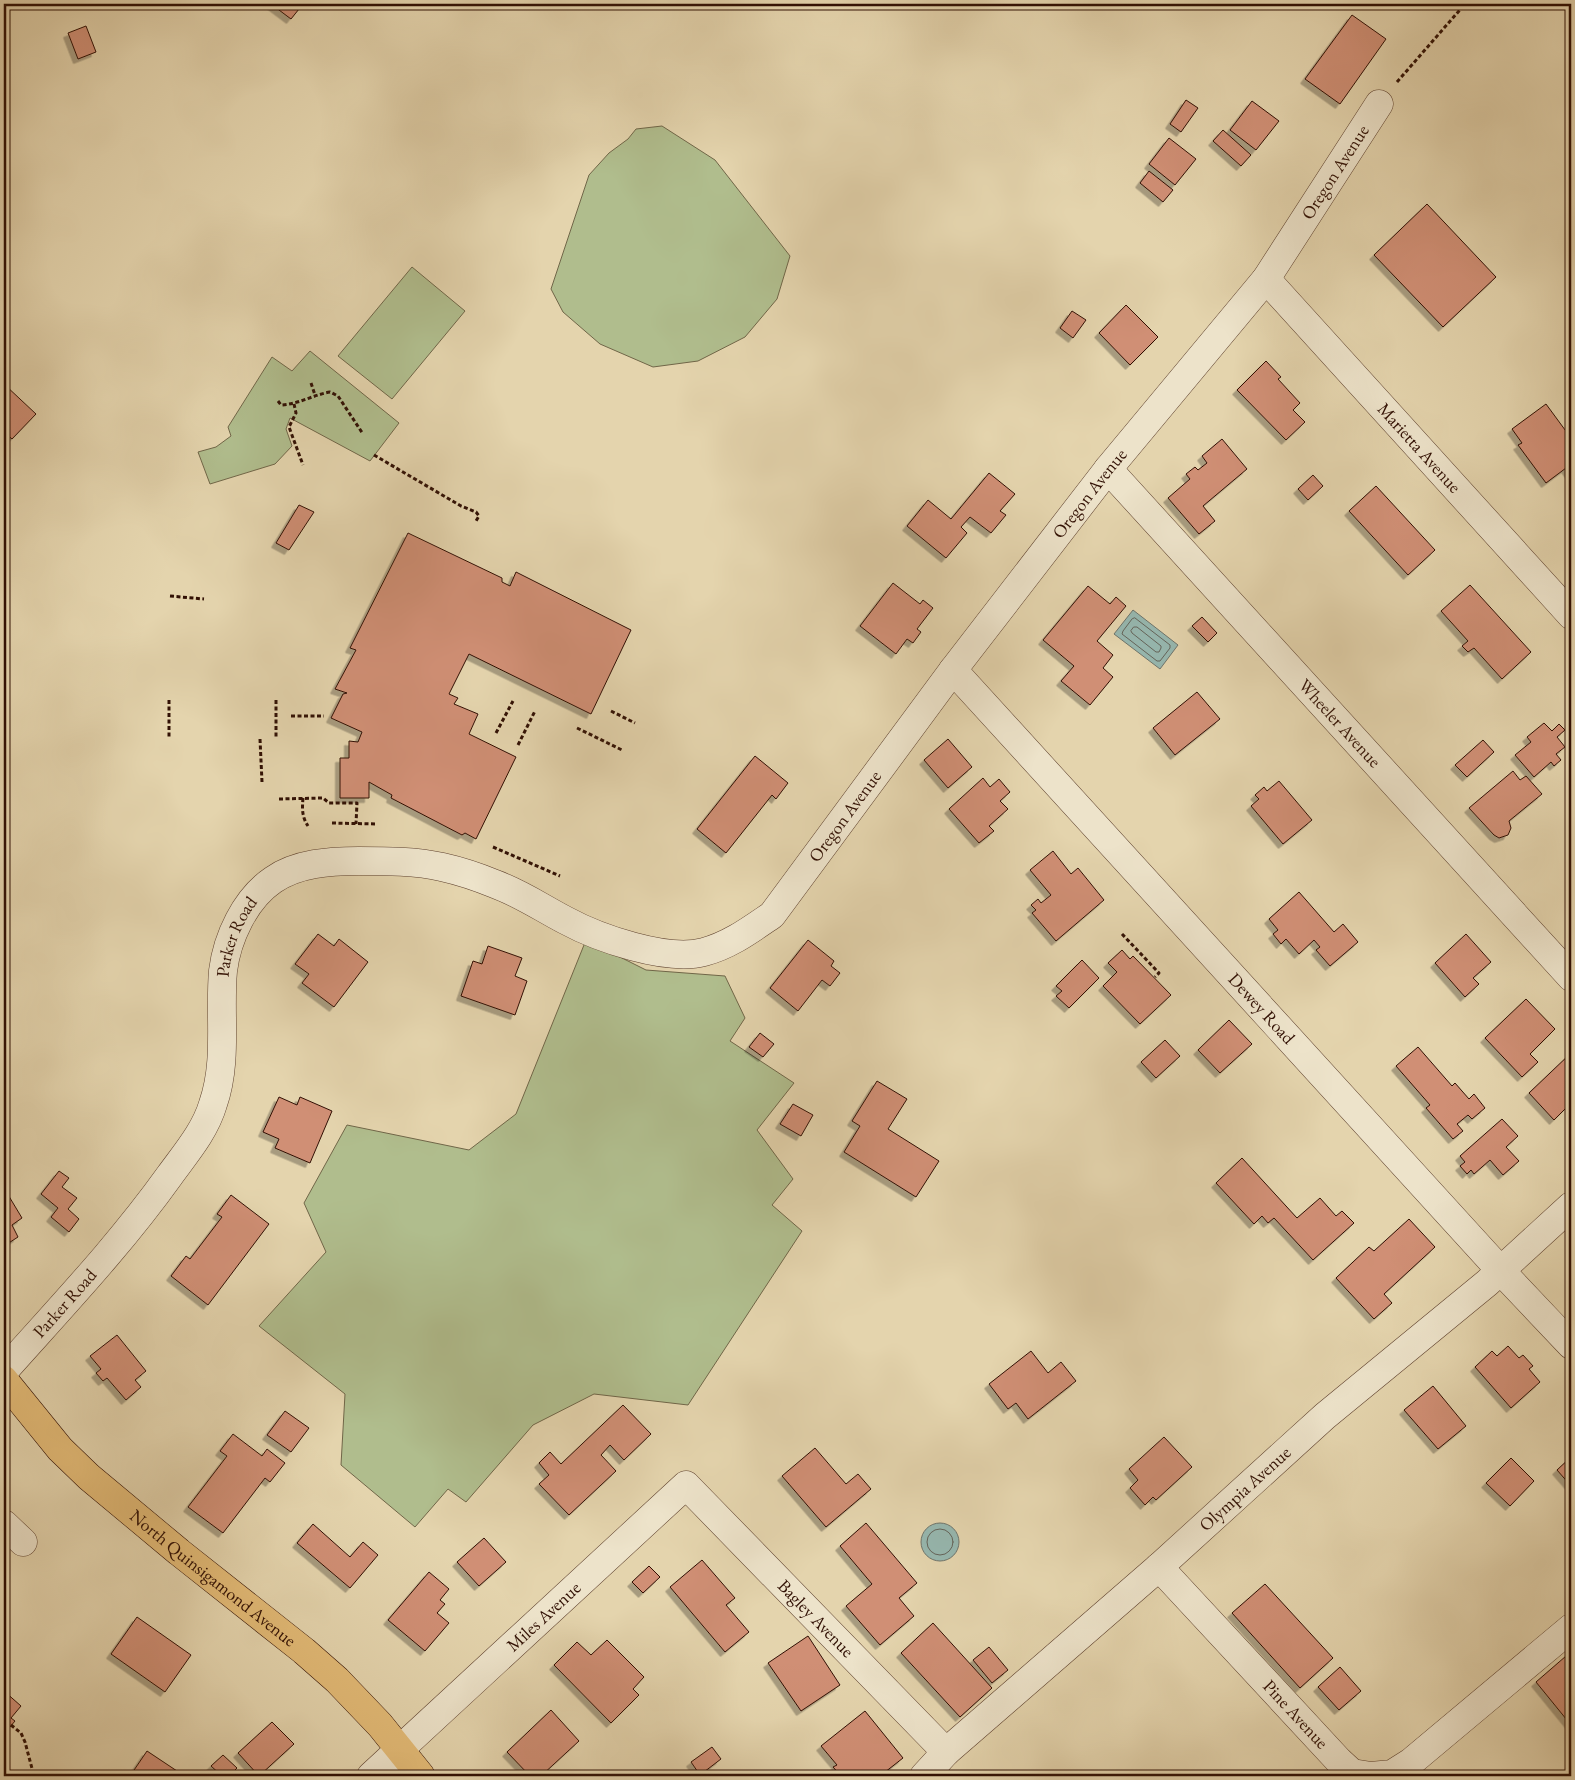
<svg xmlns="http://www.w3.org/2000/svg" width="1575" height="1780" viewBox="0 0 1575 1780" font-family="'EB Garamond',serif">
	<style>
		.green { fill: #b0bd8d; stroke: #706648 }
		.water { fill: #96b7af; stroke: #6e746b }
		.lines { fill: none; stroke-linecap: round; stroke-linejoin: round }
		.shore { stroke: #64645a; stroke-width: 1 }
		.building { fill: #d08f74; stroke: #311004; filter: url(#shadow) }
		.minor-casing { stroke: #5e412e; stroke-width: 29 }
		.major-casing { stroke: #311004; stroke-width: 29 }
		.path { stroke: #311004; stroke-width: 3; stroke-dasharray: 4 2.5; stroke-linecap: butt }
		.minor { stroke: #ede3ca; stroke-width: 28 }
		.major { stroke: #e2ba76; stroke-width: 28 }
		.labels { text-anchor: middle; stroke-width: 4; stroke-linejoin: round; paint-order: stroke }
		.street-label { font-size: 18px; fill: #311004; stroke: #ede3ca }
	</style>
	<defs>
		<filter id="shadow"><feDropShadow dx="-4.5" dy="4.5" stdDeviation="0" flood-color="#0004"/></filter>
	</defs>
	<rect width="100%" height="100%" fill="#e4d4ad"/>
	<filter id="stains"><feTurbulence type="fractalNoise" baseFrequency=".004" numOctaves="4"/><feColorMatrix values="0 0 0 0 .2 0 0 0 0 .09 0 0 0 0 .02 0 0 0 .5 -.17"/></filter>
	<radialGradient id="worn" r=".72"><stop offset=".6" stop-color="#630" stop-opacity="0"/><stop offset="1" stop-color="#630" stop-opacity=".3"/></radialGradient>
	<g class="green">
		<path d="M 662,126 L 715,160 L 790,256 L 777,299 L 745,337 L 698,361 L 653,367 L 600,344 L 563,312 L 551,289 L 589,175 L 609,153 L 628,139 L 636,129 Z"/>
		<path d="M 412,267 L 465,311 L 392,399 L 338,356 Z"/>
		<path d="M 310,351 L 399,423 L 370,461 L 290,418 L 286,429 L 292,446 L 275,464 L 210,484 L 198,452 L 216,447 L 231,436 L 228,427 L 272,357 L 292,371 Z"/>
		<path d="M 586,940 L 646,970 L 725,976 L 745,1018 L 730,1041 L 794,1083 L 757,1130 L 793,1179 L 772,1205 L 802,1231 L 688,1405 L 594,1394 L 533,1425 L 466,1502 L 448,1489 L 415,1527 L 341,1465 L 345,1394 L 259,1326 L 326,1252 L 304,1203 L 347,1125 L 469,1150 L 516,1114 Z"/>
	</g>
	<g class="water">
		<path d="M 1133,610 L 1178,645 L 1160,669 L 1114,634 Z"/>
		<circle cx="940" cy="1542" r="19"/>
	</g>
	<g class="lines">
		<g class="shore">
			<path d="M 1135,618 L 1170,645 L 1170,648 L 1160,661 L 1157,661 L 1122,634 L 1123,631 L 1132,619 Z"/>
			<path d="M 1134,627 L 1137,627 L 1161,646 L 1161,648 L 1159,652 L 1156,652 L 1132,633 L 1131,631 Z"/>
			<circle cx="940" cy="1542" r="13"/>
		</g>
	</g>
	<g class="building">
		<path d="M 271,4 L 303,4 L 291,19 Z"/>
		<path d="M 1352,15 L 1386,39 L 1340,104 L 1305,79 Z"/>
		<path d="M 86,26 L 96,52 L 78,59 L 68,33 Z"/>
		<path d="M 1186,100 L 1198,108 L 1181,132 L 1170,124 Z"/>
		<path d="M 1252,101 L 1279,121 L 1256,150 L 1230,130 Z"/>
		<path d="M 1223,130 L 1251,155 L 1241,166 L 1213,141 Z"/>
		<path d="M 1169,138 L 1196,159 L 1175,185 L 1149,164 Z"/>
		<path d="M 1149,171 L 1173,190 L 1163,202 L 1140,183 Z"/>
		<path d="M 1427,204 L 1496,277 L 1443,327 L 1374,255 Z"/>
		<path d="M 1126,305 L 1158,337 L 1130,365 L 1099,333 Z"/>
		<path d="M 1072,311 L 1086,320 L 1073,338 L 1060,328 Z"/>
		<path d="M 1266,361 L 1281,377 L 1278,379 L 1300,403 L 1293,410 L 1305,422 L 1286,440 L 1237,390 Z"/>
		<path d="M 4,384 L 36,414 L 12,439 L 4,432 Z"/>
		<path d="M 1546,404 L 1571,438 L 1571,475 L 1566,468 L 1546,483 L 1518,445 L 1522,443 L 1512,429 Z"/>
		<path d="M 1222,439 L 1247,469 L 1203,506 L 1215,521 L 1199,534 L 1168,498 L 1190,479 L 1186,474 L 1195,467 L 1198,470 L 1207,463 L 1202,456 Z"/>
		<path d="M 989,473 L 1015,494 L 1000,511 L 1006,515 L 991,533 L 970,517 L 961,527 L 967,533 L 946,558 L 907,526 L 928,500 L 951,519 Z"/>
		<path d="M 1313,475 L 1323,486 L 1308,500 L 1298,489 Z"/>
		<path d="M 1376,486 L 1435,550 L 1408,575 L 1349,511 Z"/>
		<path d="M 299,505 L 314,512 L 289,550 L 276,543 Z"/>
		<path d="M 408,533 L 502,578 L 502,582 L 510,586 L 516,572 L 631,630 L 591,714 L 469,654 L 449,694 L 458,698 L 454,704 L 478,714 L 469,734 L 516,757 L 476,839 L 465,833 L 462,835 L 391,798 L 392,795 L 369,782 L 369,798 L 340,798 L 340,758 L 349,758 L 349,741 L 358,742 L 362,732 L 331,718 L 343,694 L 347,693 L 335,689 L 356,650 L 350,648 Z"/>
		<path d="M 893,583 L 920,604 L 923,600 L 933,608 L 917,629 L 921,632 L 913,643 L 907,639 L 896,654 L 860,626 Z"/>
		<path d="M 1470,585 L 1531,652 L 1502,679 L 1474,648 L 1468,652 L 1462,646 L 1468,641 L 1441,611 Z"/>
		<path d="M 1088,586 L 1110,604 L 1116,597 L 1126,606 L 1097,641 L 1113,655 L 1103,668 L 1113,677 L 1090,705 L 1061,681 L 1074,666 L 1043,640 Z"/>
		<path d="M 1202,617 L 1217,633 L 1208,642 L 1192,626 Z"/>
		<path d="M 1197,692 L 1220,719 L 1175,755 L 1153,728 Z"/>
		<path d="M 1544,723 L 1552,731 L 1559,724 L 1565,730 L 1557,737 L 1565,747 L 1556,754 L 1561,760 L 1554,766 L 1551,762 L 1534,777 L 1515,755 L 1531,742 L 1527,737 Z"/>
		<path d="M 948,739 L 972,767 L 948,788 L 924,760 Z"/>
		<path d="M 1483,740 L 1494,752 L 1467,777 L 1455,765 Z"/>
		<path d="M 755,756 L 788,783 L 776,799 L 772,795 L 726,853 L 697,829 Z"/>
		<path d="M 1513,771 L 1520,780 L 1526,776 L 1542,794 L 1509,821 L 1511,828 L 1508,835 L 1499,838 L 1494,835 L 1469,808 Z"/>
		<path d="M 983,778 L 990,787 L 999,779 L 1010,792 L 1000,801 L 1008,809 L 989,826 L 994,831 L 979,843 L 949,809 Z"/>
		<path d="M 1279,781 L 1312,820 L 1283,844 L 1251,806 L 1259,799 L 1255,795 L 1264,787 L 1267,791 Z"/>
		<path d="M 1053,851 L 1071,874 L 1078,868 L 1104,900 L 1056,941 L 1032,913 L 1036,910 L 1031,905 L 1038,899 L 1041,903 L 1051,895 L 1030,870 Z"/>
		<path d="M 1299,892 L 1334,932 L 1343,924 L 1358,942 L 1330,966 L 1316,950 L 1320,947 L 1314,940 L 1299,954 L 1286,939 L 1281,944 L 1273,934 L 1278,930 L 1269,919 Z"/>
		<path d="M 318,934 L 334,946 L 339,939 L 368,962 L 334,1007 L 302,983 L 309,974 L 295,964 Z"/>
		<path d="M 1466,934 L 1491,962 L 1473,978 L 1479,984 L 1465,997 L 1435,963 Z"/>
		<path d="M 808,940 L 834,961 L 831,966 L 840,973 L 830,986 L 822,980 L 798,1011 L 770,988 Z"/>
		<path d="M 488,946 L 522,958 L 515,976 L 527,981 L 515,1015 L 461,996 L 473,961 L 482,964 Z"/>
		<path d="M 1122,950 L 1130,959 L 1133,956 L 1171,995 L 1140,1024 L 1103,986 L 1117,972 L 1108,963 Z"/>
		<path d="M 1082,960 L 1099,978 L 1069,1008 L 1056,996 L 1062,991 L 1056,986 Z"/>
		<path d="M 1526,999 L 1555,1029 L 1530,1054 L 1538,1062 L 1522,1077 L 1485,1038 Z"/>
		<path d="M 1229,1020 L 1252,1044 L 1220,1073 L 1198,1050 Z"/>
		<path d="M 760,1033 L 774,1044 L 763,1057 L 749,1047 Z"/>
		<path d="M 1165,1040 L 1180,1056 L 1156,1078 L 1141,1062 Z"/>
		<path d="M 1418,1047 L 1452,1086 L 1455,1083 L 1469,1099 L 1474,1094 L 1485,1108 L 1472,1119 L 1468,1115 L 1457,1124 L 1463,1131 L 1453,1139 L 1426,1108 L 1430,1105 L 1396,1066 Z"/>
		<path d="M 1571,1053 L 1571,1103 L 1554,1120 L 1529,1093 Z"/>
		<path d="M 877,1081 L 907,1099 L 888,1129 L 939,1161 L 916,1197 L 844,1152 L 860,1126 L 852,1121 Z"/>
		<path d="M 279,1097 L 297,1105 L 300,1097 L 332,1111 L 310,1163 L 275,1148 L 279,1139 L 263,1132 Z"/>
		<path d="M 793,1104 L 813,1115 L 801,1136 L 780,1124 Z"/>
		<path d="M 1502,1119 L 1518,1136 L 1506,1147 L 1519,1161 L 1503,1175 L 1490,1160 L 1474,1174 L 1471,1170 L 1467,1174 L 1460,1166 L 1465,1162 L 1460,1156 Z"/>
		<path d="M 1242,1158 L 1297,1218 L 1320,1198 L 1336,1216 L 1342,1211 L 1354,1223 L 1313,1260 L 1274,1218 L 1268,1223 L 1262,1216 L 1254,1224 L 1216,1183 Z"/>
		<path d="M 59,1171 L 69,1178 L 62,1187 L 77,1198 L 68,1209 L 79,1219 L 69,1232 L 51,1217 L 58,1208 L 41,1194 Z"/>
		<path d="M 4,1188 L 22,1218 L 12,1225 L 18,1237 L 4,1246 Z"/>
		<path d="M 231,1195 L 269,1224 L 208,1305 L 171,1276 L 186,1256 L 190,1259 L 222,1217 L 217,1214 Z"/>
		<path d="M 1409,1219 L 1435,1247 L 1384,1294 L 1392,1303 L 1374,1319 L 1336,1278 L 1369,1247 L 1374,1251 Z"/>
		<path d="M 117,1335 L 146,1371 L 135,1380 L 141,1387 L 126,1400 L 107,1378 L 103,1381 L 96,1373 L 101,1369 L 90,1356 Z"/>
		<path d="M 1508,1346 L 1519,1358 L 1523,1355 L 1533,1366 L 1529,1369 L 1540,1382 L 1511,1408 L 1475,1367 L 1492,1351 L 1497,1356 Z"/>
		<path d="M 1031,1351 L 1048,1373 L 1061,1362 L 1076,1381 L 1028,1419 L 1016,1403 L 1008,1409 L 989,1384 Z"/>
		<path d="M 1433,1386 L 1466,1426 L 1438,1449 L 1404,1410 Z"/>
		<path d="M 623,1405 L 651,1434 L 624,1460 L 610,1445 L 601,1455 L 616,1471 L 569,1515 L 539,1484 L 549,1475 L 539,1463 L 550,1452 L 561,1464 Z"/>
		<path d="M 285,1411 L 309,1428 L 291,1452 L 267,1435 Z"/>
		<path d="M 233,1434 L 262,1456 L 267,1449 L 285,1463 L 270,1482 L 265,1478 L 223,1533 L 188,1507 L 227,1456 L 220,1451 Z"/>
		<path d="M 1164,1437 L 1192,1467 L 1156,1500 L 1153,1497 L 1145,1505 L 1130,1488 L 1138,1480 L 1129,1469 Z"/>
		<path d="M 815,1448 L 846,1484 L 858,1474 L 871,1489 L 826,1527 L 782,1476 Z"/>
		<path d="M 1571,1457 L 1571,1486 L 1557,1470 Z"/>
		<path d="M 1511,1458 L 1534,1481 L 1510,1506 L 1486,1483 Z"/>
		<path d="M 866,1523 L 917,1583 L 899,1598 L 914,1616 L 880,1645 L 846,1606 L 872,1584 L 840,1546 Z"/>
		<path d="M 313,1524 L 350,1557 L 363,1542 L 378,1555 L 350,1588 L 297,1543 Z"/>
		<path d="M 484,1538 L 506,1562 L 479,1586 L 457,1562 Z"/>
		<path d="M 702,1560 L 735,1598 L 726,1605 L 749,1632 L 725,1652 L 670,1587 Z"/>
		<path d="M 649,1566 L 660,1577 L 643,1593 L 632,1582 Z"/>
		<path d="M 429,1572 L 449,1589 L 440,1600 L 445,1604 L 437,1613 L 449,1623 L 425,1651 L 388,1620 Z"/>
		<path d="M 1265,1584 L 1333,1658 L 1300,1688 L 1232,1613 Z"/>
		<path d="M 137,1617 L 191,1655 L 165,1692 L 111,1654 Z"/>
		<path d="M 933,1623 L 992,1688 L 960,1717 L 901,1653 Z"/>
		<path d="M 808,1636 L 840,1685 L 801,1711 L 768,1663 Z"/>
		<path d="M 607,1640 L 644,1677 L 633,1689 L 639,1695 L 611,1723 L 554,1665 L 577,1642 L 591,1655 Z"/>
		<path d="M 989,1647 L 1008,1670 L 992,1683 L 973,1660 Z"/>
		<path d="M 1566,1656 L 1571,1662 L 1571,1725 L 1536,1682 Z"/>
		<path d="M 1340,1667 L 1361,1691 L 1339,1710 L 1318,1687 Z"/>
		<path d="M 4,1691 L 21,1706 L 11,1718 L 15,1721 L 4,1734 Z"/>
		<path d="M 551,1710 L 579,1741 L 541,1776 L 530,1776 L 507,1752 Z"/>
		<path d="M 865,1711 L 903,1758 L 880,1776 L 841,1776 L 833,1767 L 837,1765 L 821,1746 Z"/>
		<path d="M 272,1722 L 294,1744 L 259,1776 L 238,1753 Z"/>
		<path d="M 712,1747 L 721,1759 L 700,1775 L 691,1762 Z"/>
		<path d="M 147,1751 L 180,1773 L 178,1776 L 130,1776 Z"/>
		<path d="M 223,1755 L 237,1768 L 229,1776 L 222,1776 L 211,1766 Z"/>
	</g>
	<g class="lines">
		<g class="minor-casing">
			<g id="minor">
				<path id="s1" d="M 1266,279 L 1571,615"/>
				<path id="s2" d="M 1108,469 L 1571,977"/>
				<path id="s3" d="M 953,670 L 1501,1271 L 1571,1345"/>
				<path id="s4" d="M 4,1371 C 61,1307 120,1245 170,1175 C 186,1153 205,1131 213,1104 C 228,1061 219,1015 223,971 C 227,938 245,899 273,880 C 297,863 330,861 359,861 C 386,861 416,861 442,867 C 460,871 478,877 495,884 C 520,893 542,908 565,920 C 598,938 667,962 704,952 C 730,945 750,930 772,915 L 953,670 L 1108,469 L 1266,279 L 1379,104"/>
				<path d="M 4,1524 L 23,1542"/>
				<path id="s5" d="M 1159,1567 L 1339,1761 L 1352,1773 L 1371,1776 L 1392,1774 L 1411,1762 L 1571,1628"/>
				<path id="s6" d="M 371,1776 L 686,1485 L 946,1752"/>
				<path id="s7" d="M 924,1776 L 946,1752 L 1159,1567 L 1325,1416 L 1487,1283 L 1571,1206"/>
			</g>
		</g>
		<g class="major-casing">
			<g id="major">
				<path id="s8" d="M 4,1380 L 60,1449 L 89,1477 L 179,1552 L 304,1651 L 337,1680 L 380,1725 L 421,1776"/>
			</g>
		</g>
		<g class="path">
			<path d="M 1397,82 L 1465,4"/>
			<path d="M 311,383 L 315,395"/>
			<path d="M 278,401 L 281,405 C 299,404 313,395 330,392 L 338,396 L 363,434"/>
			<path d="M 294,404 L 296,413 L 289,427 L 303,465"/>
			<path d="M 374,455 L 461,506 L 476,512 L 479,516 L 476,521"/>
			<path d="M 170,596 L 204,599"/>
			<path d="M 169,700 L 169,739"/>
			<path d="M 276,700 L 276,739"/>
			<path d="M 611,711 L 635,723"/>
			<path d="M 291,716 L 324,716"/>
			<path d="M 577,728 L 622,750"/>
			<path d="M 496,733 L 513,701"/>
			<path d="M 260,739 L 262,782"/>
			<path d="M 518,745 L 535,711"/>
			<path d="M 303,798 C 302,809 302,817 308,826"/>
			<path d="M 279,799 L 323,798 L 329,803 L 357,803 L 356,824"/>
			<path d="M 332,823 L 377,824"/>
			<path d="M 493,847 L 560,876"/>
			<path d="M 1122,934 L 1159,973 L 1155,977"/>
			<path d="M 11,1725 L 21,1733 L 25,1742 L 34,1776"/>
		</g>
		<use href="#minor" class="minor"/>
		<use href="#major" class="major"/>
	</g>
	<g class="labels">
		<g class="street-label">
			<text dy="6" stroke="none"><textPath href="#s4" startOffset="2044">Oregon Avenue</textPath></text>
			<text dy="6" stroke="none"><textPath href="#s1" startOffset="228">Marietta Avenue</textPath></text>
			<text dy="6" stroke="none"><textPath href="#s4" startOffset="1639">Oregon Avenue</textPath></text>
			<text dy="6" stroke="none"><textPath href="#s2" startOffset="344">Wheeler Avenue</textPath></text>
			<text dy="6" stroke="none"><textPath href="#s4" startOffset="1234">Oregon Avenue</textPath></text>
			<text dy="6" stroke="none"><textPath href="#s4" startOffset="511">Parker Road</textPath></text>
			<text dy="6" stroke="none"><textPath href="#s3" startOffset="458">Dewey Road</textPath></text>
			<text dy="6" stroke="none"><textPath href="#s4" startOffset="91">Parker Road</textPath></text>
			<text dy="6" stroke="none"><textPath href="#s7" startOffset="431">Olympia Avenue</textPath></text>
			<text dy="6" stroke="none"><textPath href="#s8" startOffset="289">North Quinsigamond Avenue</textPath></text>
			<text dy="6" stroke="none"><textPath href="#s6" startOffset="235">Miles Avenue</textPath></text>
			<text dy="6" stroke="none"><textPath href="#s6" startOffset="615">Bagley Avenue</textPath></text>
			<text dy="6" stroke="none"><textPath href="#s5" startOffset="201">Pine Avenue</textPath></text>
		</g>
	</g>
	<rect width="1575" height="1780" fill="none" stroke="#e4d4ad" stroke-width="20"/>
	<rect x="5" y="5" width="1565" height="1770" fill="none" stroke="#311004" stroke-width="2.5"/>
	<rect x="10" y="10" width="1555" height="1760" fill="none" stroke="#311004"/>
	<rect width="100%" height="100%" filter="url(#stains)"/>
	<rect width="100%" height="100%" fill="url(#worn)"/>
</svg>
